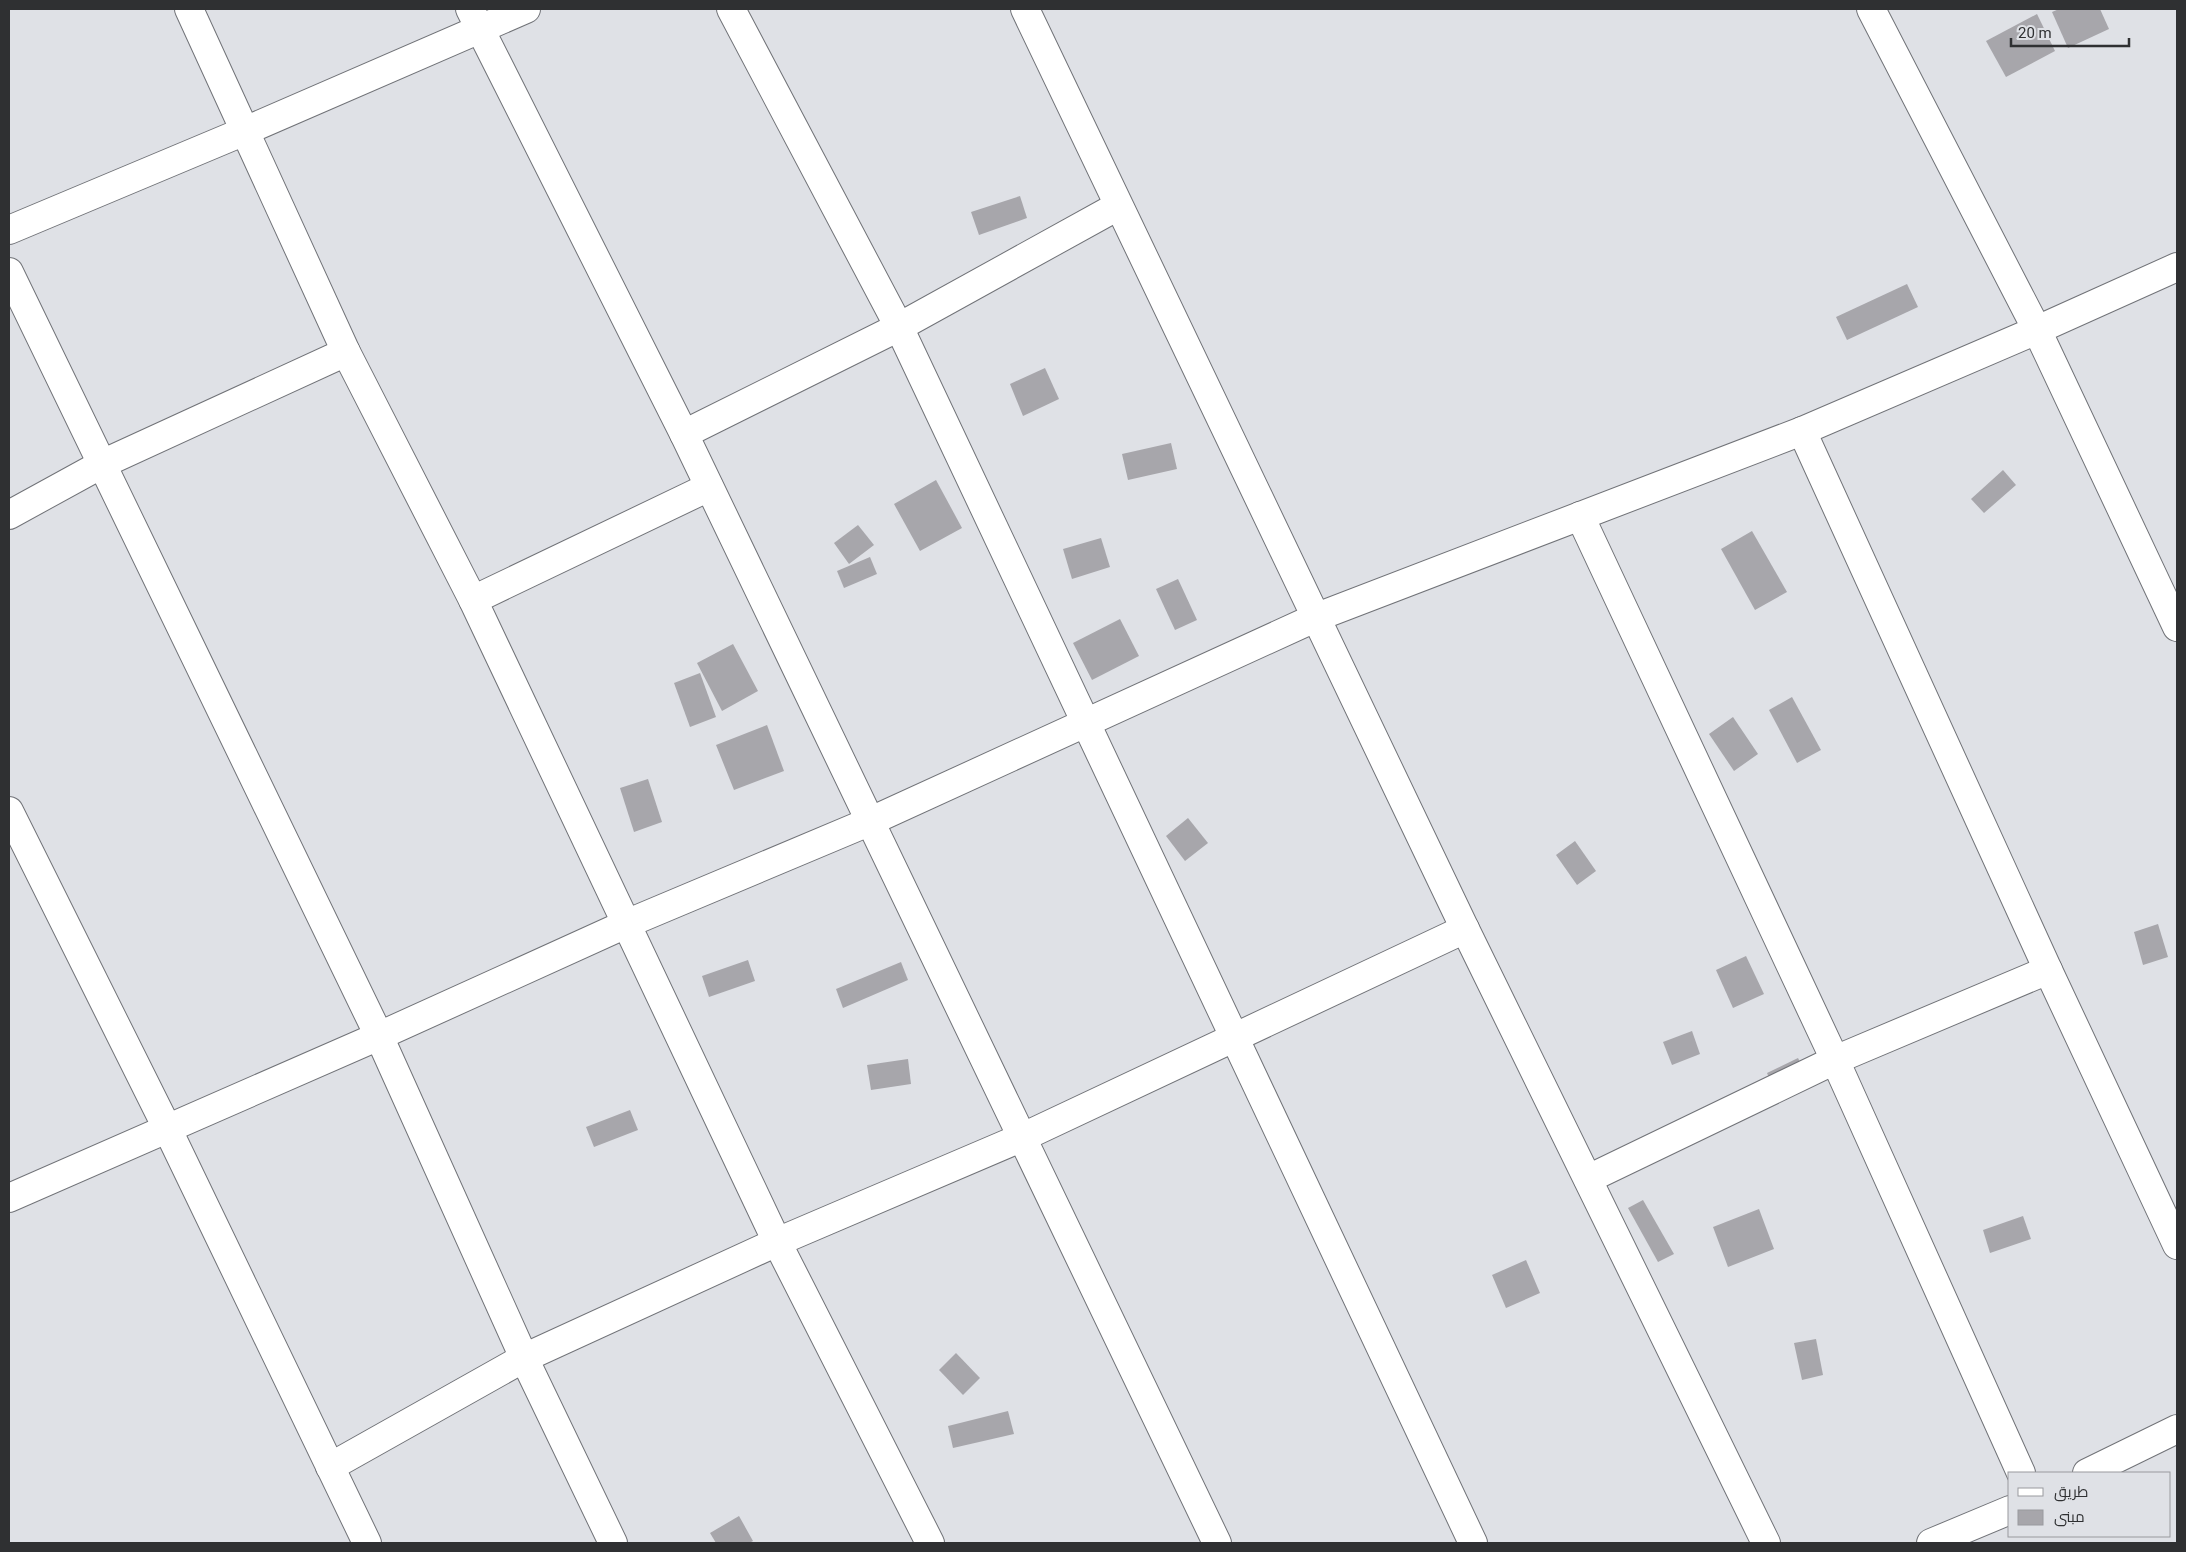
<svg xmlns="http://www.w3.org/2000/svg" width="2186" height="1552" viewBox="0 0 2186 1552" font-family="Roboto,Cairo,sans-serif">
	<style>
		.building { fill: #a7a6ab }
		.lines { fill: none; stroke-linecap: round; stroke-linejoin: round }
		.minor-casing { stroke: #717378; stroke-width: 30 }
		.minor { stroke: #fff; stroke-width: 28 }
	</style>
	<rect width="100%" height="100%" fill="#dfe1e6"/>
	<g class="building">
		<path d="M 2059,9 L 2100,9 L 2109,29 L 2068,48 L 2052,12 Z"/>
		<path d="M 2037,14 L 2055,51 L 2006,77 L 1986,41 Z"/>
		<path d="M 1020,196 L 1027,218 L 979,235 L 971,212 Z"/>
		<path d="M 1907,284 L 1918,307 L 1847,340 L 1836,317 Z"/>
		<path d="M 1045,368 L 1059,399 L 1023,416 L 1010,384 Z"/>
		<path d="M 1171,443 L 1177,469 L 1128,480 L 1122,454 Z"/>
		<path d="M 2003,470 L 2016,485 L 1984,513 L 1971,499 Z"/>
		<path d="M 936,480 L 962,528 L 920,551 L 894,504 Z"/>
		<path d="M 858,525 L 874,545 L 849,564 L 834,543 Z"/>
		<path d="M 1752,531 L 1787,592 L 1755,610 L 1721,549 Z"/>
		<path d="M 1101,538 L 1110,567 L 1072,579 L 1063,549 Z"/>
		<path d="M 870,557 L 877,574 L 844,588 L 837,571 Z"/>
		<path d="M 1178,579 L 1197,620 L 1175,630 L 1156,589 Z"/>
		<path d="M 1120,619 L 1139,656 L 1092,680 L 1073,643 Z"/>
		<path d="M 733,644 L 758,691 L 722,711 L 697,663 Z"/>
		<path d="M 700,673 L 716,717 L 690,727 L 674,683 Z"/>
		<path d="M 1792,697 L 1821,750 L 1797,763 L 1769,710 Z"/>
		<path d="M 1733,717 L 1758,754 L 1734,771 L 1709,734 Z"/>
		<path d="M 767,725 L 784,771 L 734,790 L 716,745 Z"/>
		<path d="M 648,779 L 662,822 L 634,832 L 620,788 Z"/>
		<path d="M 1188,818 L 1208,843 L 1185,861 L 1166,836 Z"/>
		<path d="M 1575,841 L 1596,871 L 1577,885 L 1556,855 Z"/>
		<path d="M 2158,924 L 2168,957 L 2143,965 L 2134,932 Z"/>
		<path d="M 1746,956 L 1764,994 L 1733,1008 L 1716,970 Z"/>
		<path d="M 748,960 L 755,981 L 709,997 L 702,976 Z"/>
		<path d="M 901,962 L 908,980 L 843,1008 L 836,989 Z"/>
		<path d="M 1692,1031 L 1700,1054 L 1672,1065 L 1663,1042 Z"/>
		<path d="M 1798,1058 L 1810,1082 L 1777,1097 L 1767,1073 Z"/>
		<path d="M 908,1059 L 911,1084 L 871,1090 L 867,1065 Z"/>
		<path d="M 630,1110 L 638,1130 L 594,1147 L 586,1127 Z"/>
		<path d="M 1643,1200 L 1674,1254 L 1658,1262 L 1628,1208 Z"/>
		<path d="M 1759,1209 L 1774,1249 L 1728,1267 L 1713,1227 Z"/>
		<path d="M 2023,1216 L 2031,1239 L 1990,1253 L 1983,1230 Z"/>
		<path d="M 1526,1260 L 1540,1293 L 1506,1308 L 1492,1275 Z"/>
		<path d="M 1816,1339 L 1823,1375 L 1802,1380 L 1794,1343 Z"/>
		<path d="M 956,1353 L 980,1378 L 963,1395 L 939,1370 Z"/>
		<path d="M 1008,1411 L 1014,1434 L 953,1448 L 948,1426 Z"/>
		<path d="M 739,1516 L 753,1541 L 749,1543 L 716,1543 L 710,1533 Z"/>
	</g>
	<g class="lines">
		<g class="minor-casing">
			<g id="minor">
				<path d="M 189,9 L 346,352 L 473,600 L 777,1242 L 930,1543"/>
				<path d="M 470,9 L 684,434 L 1217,1543"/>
				<path d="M 731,9 L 899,327 L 1473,1543"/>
				<path d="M 1025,9 L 1465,929 L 1766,1543"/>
				<path d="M 1871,9 L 2037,330 L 2177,627"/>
				<path d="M 9,230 L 245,131 L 526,9"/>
				<path d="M 9,272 L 379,1036 L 524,1358 L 613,1543"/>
				<path d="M 1802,431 L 2048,970 L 2177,1245"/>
				<path d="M 684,434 L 899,327 L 1118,206"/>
				<path d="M 9,515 L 102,464 L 346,352"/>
				<path d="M 1580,516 L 1835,1060 L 2021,1473"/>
				<path d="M 473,600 L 709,487"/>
				<path d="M 9,811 L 168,1130 L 367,1543"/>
				<path d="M 1588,1179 L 1835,1060 L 2048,970"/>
				<path d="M 9,1198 L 379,1036 L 626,924 L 871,821 L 1317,617 L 1802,431 L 2037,330 L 2177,267"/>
				<path d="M 330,1467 L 524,1358 L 777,1242 L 1023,1137 L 1465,929"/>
				<path d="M 2087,1473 L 2177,1429"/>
				<path d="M 1931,1543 L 2010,1510"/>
			</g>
		</g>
		<use href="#minor" class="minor"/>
	</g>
	<rect width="2186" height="1552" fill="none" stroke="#2f3032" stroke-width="20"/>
	<rect x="2008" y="1472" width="162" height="65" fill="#dfe1e6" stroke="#999a9e"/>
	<rect x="2018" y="1488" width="25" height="8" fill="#ffffff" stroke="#999a9e"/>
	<text x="2054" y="1497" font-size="15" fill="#2f3032">طريق</text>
	<rect x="2018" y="1510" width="25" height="15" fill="#a7a6ab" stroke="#999a9e"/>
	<text x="2054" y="1522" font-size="15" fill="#2f3032">مبنى</text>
	<path d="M2011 38v8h118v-8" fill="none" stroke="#2f3032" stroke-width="2.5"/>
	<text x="2018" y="38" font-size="15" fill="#2f3032" stroke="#dfe1e6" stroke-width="4" paint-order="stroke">20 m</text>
</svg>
